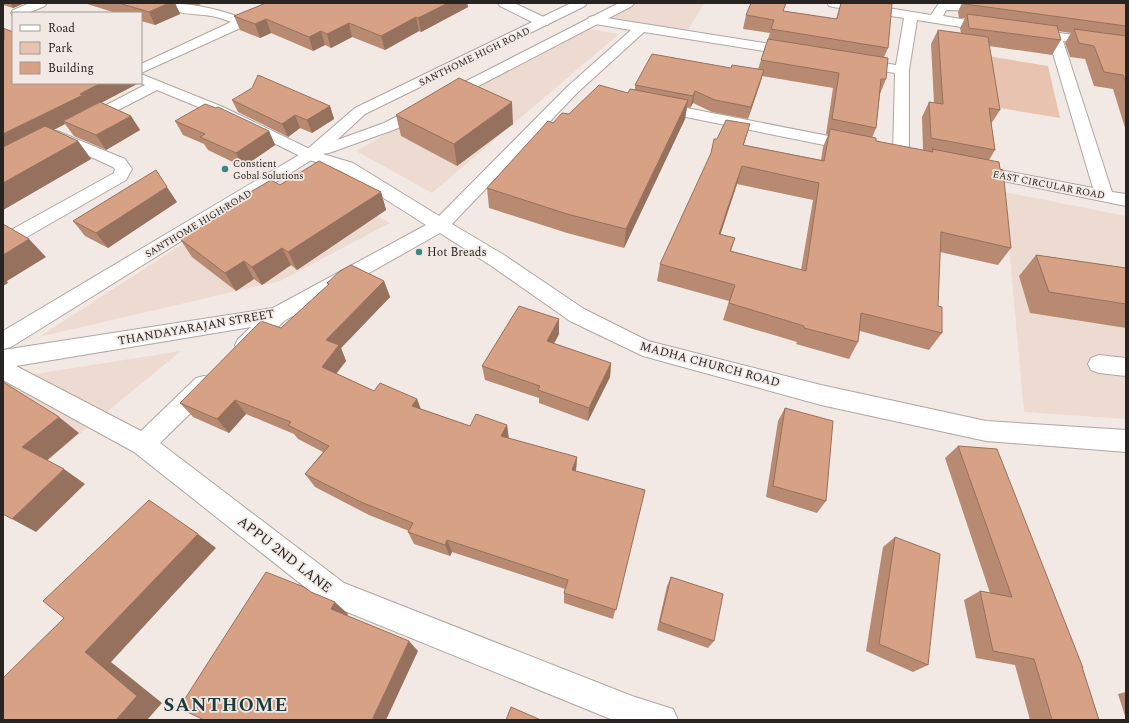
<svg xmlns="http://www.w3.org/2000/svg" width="1129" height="723" viewBox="0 0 1129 723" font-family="Spectral,serif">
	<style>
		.built { fill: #eddbd2 }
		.green { fill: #e8c3b0 }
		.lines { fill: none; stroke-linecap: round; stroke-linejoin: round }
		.minor-casing { stroke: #afa6a1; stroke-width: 2 }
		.major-casing { stroke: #afa6a1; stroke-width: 2 }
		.minor { fill: #fff; fill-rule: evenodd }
		.major { fill: #fff; fill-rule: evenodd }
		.wall { fill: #b88a72; fill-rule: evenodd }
		.shaded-wall { fill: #96715d }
		.building { fill: #d6a185; stroke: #96715d; fill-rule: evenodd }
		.poi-dot { fill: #3c8487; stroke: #f3e9e4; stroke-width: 1.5 }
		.labels { text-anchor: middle; stroke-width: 3.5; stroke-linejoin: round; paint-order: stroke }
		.far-street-label { font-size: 10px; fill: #282422; stroke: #f3e9e4 }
		.far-poi-label { font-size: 10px; fill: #282422; stroke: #f3e9e4; text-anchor: start }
		.poi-label { font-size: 12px; fill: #282422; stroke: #f3e9e4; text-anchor: start }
		.street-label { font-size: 12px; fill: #282422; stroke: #f3e9e4 }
		.near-street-label { font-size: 14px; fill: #282422; stroke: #f3e9e4 }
		.near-district-label { font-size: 19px; font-weight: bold; letter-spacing: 1px; fill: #193b3d; stroke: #f3e9e4 }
	</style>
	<rect width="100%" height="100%" fill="#f3e9e4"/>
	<g class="built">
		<path d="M 629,3 L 704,3 L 687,32 L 607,18 Z"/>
		<path d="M 573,26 L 619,34 L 432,193 L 356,151 Z"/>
		<path d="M 298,169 L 390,223 L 280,281 L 39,337 Z"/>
		<path d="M 1004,192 L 1126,216 L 1126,419 L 1024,412 Z"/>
		<path d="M 181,351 L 3,497 L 3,379 Z"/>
	</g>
	<path class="green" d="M 988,56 L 1048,66 L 1060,118 L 994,107 Z"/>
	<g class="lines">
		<g class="minor-casing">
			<g id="minor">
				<path d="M 30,3 L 47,3 L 45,6 L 28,13 L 13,13 L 13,16 L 11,13 L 13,10 Z"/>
				<path d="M 161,3 C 188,3 216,8 242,18 L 277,3 L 294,3 L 292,6 L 247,25 L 141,73 L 141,64 L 231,22 C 226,20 221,18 216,17 C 201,13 170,16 161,3 Z"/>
				<path d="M 498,3 L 514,3 L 548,19 L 549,22 L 548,25 L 538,25 L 500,6 Z"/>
				<path d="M 827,3 L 857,3 L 931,15 L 939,3 L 990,3 L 994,4 L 996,7 L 994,10 L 990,11 L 946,10 L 943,16 L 997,25 L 998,28 L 997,31 L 992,32 L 917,20 L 909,70 L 909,155 L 907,158 L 901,160 L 895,158 L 893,155 L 895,73 L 858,67 L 853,66 L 851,63 L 853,60 L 858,59 L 896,65 L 904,18 L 833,7 L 829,6 Z"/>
				<path d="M 594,16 L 795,48 L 800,49 L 802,52 L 800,55 L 795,56 L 644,32 L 577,93 L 452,224 L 504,255 L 584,309 L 648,341 L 821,385 L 986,421 L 1126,430 L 1126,452 L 986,441 L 821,405 L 643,356 L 570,321 L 490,265 L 440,233 L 284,321 L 254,351 L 246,353 L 238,351 L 235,345 L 238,339 L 251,327 L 16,366 L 141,431 L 196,378 L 204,376 L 212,378 L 215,385 L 212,392 L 160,443 L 344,583 L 632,696 L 673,709 L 678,720 L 613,720 L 325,603 L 134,452 L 3,380 L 3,350 L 273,308 L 426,225 L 341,171 L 304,158 L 213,113 L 157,90 L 91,124 L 86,126 L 81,124 L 78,121 L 81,118 L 145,85 L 141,83 L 141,74 L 223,107 L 316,152 L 353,163 L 439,216 L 567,87 L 631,30 L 589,23 L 588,20 L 589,17 Z"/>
				<path d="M 1030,29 L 1126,42 L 1126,50 L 1063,41 L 1112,192 L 1126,194 L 1126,206 L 974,175 L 968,174 L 966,170 L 968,166 L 974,165 L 1093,188 L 1049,40 L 1025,36 L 1023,33 L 1025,30 Z"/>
				<path d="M 656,102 L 854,141 L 860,143 L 862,146 L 860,149 L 854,151 L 651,110 L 648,107 L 651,104 Z"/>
				<path d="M 57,131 L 125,159 L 132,169 L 126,180 L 25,238 L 18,240 L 11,238 L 9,234 L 11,230 L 114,173 L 115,169 L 113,167 L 51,139 L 49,136 L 51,133 Z"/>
				<path d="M 1099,355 L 1126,358 L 1126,376 L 1099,373 L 1091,370 L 1088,364 L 1091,358 Z"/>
			</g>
		</g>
		<g class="major-casing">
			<path id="major" d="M 571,3 L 587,3 L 585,6 L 365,114 L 337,140 L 384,123 L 619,3 L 634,3 L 632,6 L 396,129 L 329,153 L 321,154 L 11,347 L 3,349 L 3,331 L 304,152 L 355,108 Z"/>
		</g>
		<use href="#minor" class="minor"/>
		<use href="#major" class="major"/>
	</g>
	<g class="wall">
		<path d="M 3,3 L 25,3 L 13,8 L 3,5 Z"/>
		<path d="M 84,3 L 203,3 L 199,5 L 175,3 L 180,14 L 155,25 L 141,21 L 141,13 L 116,13 Z"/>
		<path d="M 266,3 L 467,3 L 468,7 L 421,32 L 419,31 L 385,50 L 352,37 L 331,48 L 325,45 L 313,51 L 271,33 L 260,38 L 240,30 L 234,16 Z"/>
		<path d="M 841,3 L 889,3 L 888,48 L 884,57 L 886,79 L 880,94 L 876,128 L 872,138 L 876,141 L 923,151 L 922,117 L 929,102 L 934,103 L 931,44 L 938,30 L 961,33 L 960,28 L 965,18 L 959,18 L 958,12 L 962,3 L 1126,3 L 1126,131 L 1113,89 L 1094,86 L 1085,59 L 1070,57 L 1065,43 L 1071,33 L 1058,31 L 1061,40 L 1052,55 L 989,46 L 1000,110 L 991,124 L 995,150 L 989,160 L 1011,248 L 998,265 L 940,252 L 938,306 L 942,333 L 929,350 L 860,331 L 858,342 L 849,359 L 796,344 L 797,342 L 723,320 L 729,301 L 657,281 L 660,264 L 744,145 L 821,160 L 823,147 L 828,135 L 826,134 L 833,88 L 762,76 L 748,119 L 712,112 L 693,103 L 690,108 L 687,107 L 685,119 L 624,248 L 567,233 L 489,208 L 487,188 L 553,123 L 569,114 L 628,93 L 635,89 L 635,85 L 731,68 L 758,69 L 770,33 L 743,29 L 746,15 L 784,11 L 836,19 ZM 737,184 L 813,200 L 801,270 L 731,251 L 735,238 L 720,234 Z"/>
		<path d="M 3,28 L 137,84 L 101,103 L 131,116 L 140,130 L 106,150 L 74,136 L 65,124 L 54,130 L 78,141 L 91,159 L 3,210 Z"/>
		<path d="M 232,100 L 330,106 L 334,119 L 312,133 L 300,128 L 288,137 L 238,112 Z"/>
		<path d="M 396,115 L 513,124 L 457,166 L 401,136 Z"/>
		<path d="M 175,121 L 269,131 L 275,145 L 243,167 L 208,150 L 204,144 L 183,135 Z"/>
		<path d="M 280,185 L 381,192 L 386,210 L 297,270 L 291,265 L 262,285 L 254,279 L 236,291 L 192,257 L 180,239 L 226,213 L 223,208 Z"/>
		<path d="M 177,202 L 108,248 L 85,236 L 73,221 Z"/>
		<path d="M 1036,255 L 1126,268 L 1126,328 L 1030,313 L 1019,276 Z"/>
		<path d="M 384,281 L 390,297 L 341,348 L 346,361 L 336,373 L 374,391 L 417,399 L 421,409 L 470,426 L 507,425 L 508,438 L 577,457 L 576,471 L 645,490 L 613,619 L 564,603 L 564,593 L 565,589 L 452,552 L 450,556 L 414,544 L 408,532 L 409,531 L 369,515 L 315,487 L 305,474 L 323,452 L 298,439 L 294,434 L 246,414 L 229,433 L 193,417 L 180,403 L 281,328 L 328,285 L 327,283 Z"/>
		<path d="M 559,334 L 554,344 L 611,363 L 610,377 L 588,421 L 539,403 L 539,398 L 485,380 L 482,366 Z"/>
		<path d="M 785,408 L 826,501 L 817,513 L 766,497 L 778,421 Z"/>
		<path d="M 958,446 L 1083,668 L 1082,668 L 1099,720 L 1030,720 L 1015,665 L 976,658 L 964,600 L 980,591 L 990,593 L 945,458 Z"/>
		<path d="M 895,537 L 928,665 L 913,672 L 866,651 L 883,547 Z"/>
		<path d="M 671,577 L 714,641 L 708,648 L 657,630 L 667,586 Z"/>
		<path d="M 1126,692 L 1126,719 L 1118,694 Z"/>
	</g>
	<g class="shaded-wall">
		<path d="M 10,3 L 25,3 L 13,8 Z"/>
		<path d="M 169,3 L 175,3 L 180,14 L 155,25 L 149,12 Z"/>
		<path d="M 448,3 L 467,3 L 468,7 L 421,32 L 418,18 Z"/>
		<path d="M 416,17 L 419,31 L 385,50 L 381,36 Z"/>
		<path d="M 266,19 L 271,33 L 260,38 L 255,24 Z"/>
		<path d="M 349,23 L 352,37 L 331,48 L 327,34 Z"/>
		<path d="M 3,30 L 4,30 L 13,43 L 3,48 Z"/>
		<path d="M 321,31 L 325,45 L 313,51 L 309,37 Z"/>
		<path d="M 764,70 L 761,81 L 748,119 L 751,107 Z"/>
		<path d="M 101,83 L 136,83 L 137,84 L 91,108 L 63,121 L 65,124 L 3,155 L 3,134 Z"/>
		<path d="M 695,91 L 693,103 L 690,108 L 693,96 Z"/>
		<path d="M 688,100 L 685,119 L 624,248 L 626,229 Z"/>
		<path d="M 512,102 L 513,124 L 457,166 L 454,144 Z"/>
		<path d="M 330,106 L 334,119 L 312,133 L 307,120 Z"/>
		<path d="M 295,115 L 300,128 L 288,137 L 282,124 Z"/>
		<path d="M 131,116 L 140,130 L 106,150 L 96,135 Z"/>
		<path d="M 750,124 L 745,141 L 739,162 L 743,145 Z"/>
		<path d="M 269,131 L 275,145 L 243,167 L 236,153 Z"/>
		<path d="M 78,141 L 91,159 L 3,210 L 3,183 Z"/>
		<path d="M 742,166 L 737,184 L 715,251 L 719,234 Z"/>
		<path d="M 167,187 L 177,202 L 108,248 L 96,233 Z"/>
		<path d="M 381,192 L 386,210 L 297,270 L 288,252 Z"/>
		<path d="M 29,239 L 46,257 L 7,281 L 8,283 L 3,286 L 3,255 Z"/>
		<path d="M 282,248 L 291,265 L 262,285 L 252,267 Z"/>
		<path d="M 244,261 L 254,279 L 236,291 L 225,273 Z"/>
		<path d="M 384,281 L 390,297 L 341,348 L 346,361 L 330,382 L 322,367 L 326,340 Z"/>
		<path d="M 559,319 L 559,334 L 547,355 L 547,341 Z"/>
		<path d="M 611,363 L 610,377 L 588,421 L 589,408 Z"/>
		<path d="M 417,399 L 422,413 L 412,406 Z"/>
		<path d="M 235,400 L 246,414 L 229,433 L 217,419 Z"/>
		<path d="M 59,417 L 79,433 L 44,463 L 22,447 Z"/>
		<path d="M 507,425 L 509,439 L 501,436 Z"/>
		<path d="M 577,457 L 576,470 L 572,483 L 572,470 Z"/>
		<path d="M 64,469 L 85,484 L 36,532 L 12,519 Z"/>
		<path d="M 198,534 L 216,548 L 111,662 L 162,703 L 147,720 L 116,720 L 85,652 Z"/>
		<path d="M 447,540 L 452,552 L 450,556 L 445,545 Z"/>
		<path d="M 335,602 L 348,614 L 344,621 L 331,609 Z"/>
		<path d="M 409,641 L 418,651 L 386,720 L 372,720 Z"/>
	</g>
	<g class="building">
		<path d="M 119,3 L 169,3 L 149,12 Z"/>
		<path d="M 266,3 L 448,3 L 418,18 L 416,17 L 381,36 L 349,23 L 327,34 L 321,31 L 309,37 L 266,19 L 255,24 L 234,16 Z"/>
		<path d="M 751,3 L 786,3 L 783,11 L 837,19 L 841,3 L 883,3 L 892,4 L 888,48 L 771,29 L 774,20 L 746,15 Z"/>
		<path d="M 965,3 L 1126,3 L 1126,26 L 965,4 Z"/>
		<path d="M 967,14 L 1057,26 L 1061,40 L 969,28 Z"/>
		<path d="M 3,28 L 13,32 L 13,83 L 101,83 L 80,94 L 83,95 L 3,134 L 3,41 L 4,40 L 4,30 L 3,30 Z"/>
		<path d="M 1074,29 L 1126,36 L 1126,83 L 1123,75 L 1104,72 L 1094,46 L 1079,43 Z"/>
		<path d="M 938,30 L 988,37 L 1000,110 L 989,108 L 995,150 L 931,138 L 929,102 L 943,104 Z"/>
		<path d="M 768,39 L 888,58 L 886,79 L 881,79 L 876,128 L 832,119 L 839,73 L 761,60 Z"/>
		<path d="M 652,54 L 731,68 L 732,65 L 764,70 L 751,107 L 715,100 L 695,91 L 693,96 L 635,85 Z"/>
		<path d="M 258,75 L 330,106 L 307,120 L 295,115 L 282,124 L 232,100 L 252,88 Z"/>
		<path d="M 459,78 L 512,102 L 454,144 L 396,115 Z"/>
		<path d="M 599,85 L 628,93 L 630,89 L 688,100 L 626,229 L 567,214 L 487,188 L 548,121 L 553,123 L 562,113 L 569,114 Z"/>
		<path d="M 100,102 L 131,116 L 96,135 L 63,121 Z"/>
		<path d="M 205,104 L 216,108 L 218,107 L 269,131 L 236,153 L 200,137 L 205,134 L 175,121 Z"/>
		<path d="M 726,120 L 750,124 L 743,145 L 824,161 L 830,129 L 876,138 L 876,141 L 933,152 L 932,149 L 999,162 L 1000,169 L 1003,170 L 1011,248 L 941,232 L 938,306 L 942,307 L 942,333 L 861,313 L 858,342 L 804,328 L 804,326 L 729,303 L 735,285 L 660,264 L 711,153 L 714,139 L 717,139 ZM 742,166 L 819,183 L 806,271 L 730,251 L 735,238 L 719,234 Z"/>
		<path d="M 45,126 L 78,141 L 3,183 L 3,147 Z"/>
		<path d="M 319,161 L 381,192 L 288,252 L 282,248 L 252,267 L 244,261 L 225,273 L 180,239 L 228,211 L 223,208 L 271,180 L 280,185 Z"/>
		<path d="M 156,170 L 167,187 L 96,233 L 73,221 Z"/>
		<path d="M 3,224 L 29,239 L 3,255 Z"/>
		<path d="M 1036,255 L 1126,268 L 1126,304 L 1049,292 Z"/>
		<path d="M 351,265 L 384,281 L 326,340 L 339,345 L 322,367 L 374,391 L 380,383 L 417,399 L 412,406 L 470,426 L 476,414 L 507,425 L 501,436 L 577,457 L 572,470 L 645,490 L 616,610 L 564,593 L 568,580 L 447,540 L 445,545 L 408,532 L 413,523 L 361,502 L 305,474 L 329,446 L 288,425 L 291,422 L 235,400 L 217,419 L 180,403 L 261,321 L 281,328 L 329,284 L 327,283 L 340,271 Z"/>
		<path d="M 519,306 L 559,319 L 547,341 L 611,363 L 589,408 L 538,390 L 540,386 L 482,366 Z"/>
		<path d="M 3,382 L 59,417 L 22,447 L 64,469 L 12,519 L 3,514 Z"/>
		<path d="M 785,408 L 833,421 L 826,501 L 773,486 Z"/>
		<path d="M 958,446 L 997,449 L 1083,668 L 1082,667 L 1099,720 L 1052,720 L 1034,659 L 993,651 L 980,591 L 1012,597 Z"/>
		<path d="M 149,500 L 198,534 L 85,652 L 137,696 L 116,720 L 3,720 L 3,678 L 64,618 L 43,601 Z"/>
		<path d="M 895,537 L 940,554 L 928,665 L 879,644 Z"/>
		<path d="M 266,572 L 304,587 L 311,592 L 335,602 L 331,609 L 409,641 L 372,720 L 204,720 L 179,708 Z"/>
		<path d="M 671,577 L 723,594 L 714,641 L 660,622 Z"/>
		<path d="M 511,707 L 541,720 L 506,720 Z"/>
	</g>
	<g class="poi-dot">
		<circle cx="225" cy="169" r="4"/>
		<circle cx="419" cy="252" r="4"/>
	</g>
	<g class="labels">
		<g class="far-street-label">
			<text transform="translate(474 56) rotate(-26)" y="4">SANTHOME HIGH ROAD</text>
			<text transform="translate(1049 184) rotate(11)" y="4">EAST CIRCULAR ROAD</text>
			<text transform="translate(198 223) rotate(-31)" y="4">SANTHOME HIGH ROAD</text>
		</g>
		<g class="far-poi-label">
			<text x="233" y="167">Constient<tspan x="233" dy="12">Gobal Solutions</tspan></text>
		</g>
		<g class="poi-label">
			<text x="427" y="256">Hot Breads</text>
		</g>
		<g class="street-label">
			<text transform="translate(196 327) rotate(-10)" y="4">THANDAYARAJAN STREET</text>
			<text transform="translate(710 364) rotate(15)" y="4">MADHA CHURCH ROAD</text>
		</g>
		<g class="near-street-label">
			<text transform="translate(285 554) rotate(38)" y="5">APPU 2ND LANE</text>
		</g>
		<g class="near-district-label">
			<text x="226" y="711">SANTHOME</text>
		</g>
	</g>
	<rect width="1129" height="723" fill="none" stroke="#282422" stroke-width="8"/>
	<rect x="12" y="12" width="130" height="72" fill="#f3e9e4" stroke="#a29a96"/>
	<rect x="20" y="25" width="20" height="6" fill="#ffffff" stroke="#a29a96"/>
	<text x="48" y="32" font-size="12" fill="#282422">Road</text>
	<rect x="20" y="42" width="20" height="12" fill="#e8c3b0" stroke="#a29a96"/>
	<text x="48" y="52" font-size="12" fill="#282422">Park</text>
	<rect x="20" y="62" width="20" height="12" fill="#d6a185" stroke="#a29a96"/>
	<text x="48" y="72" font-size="12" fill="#282422">Building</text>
</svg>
